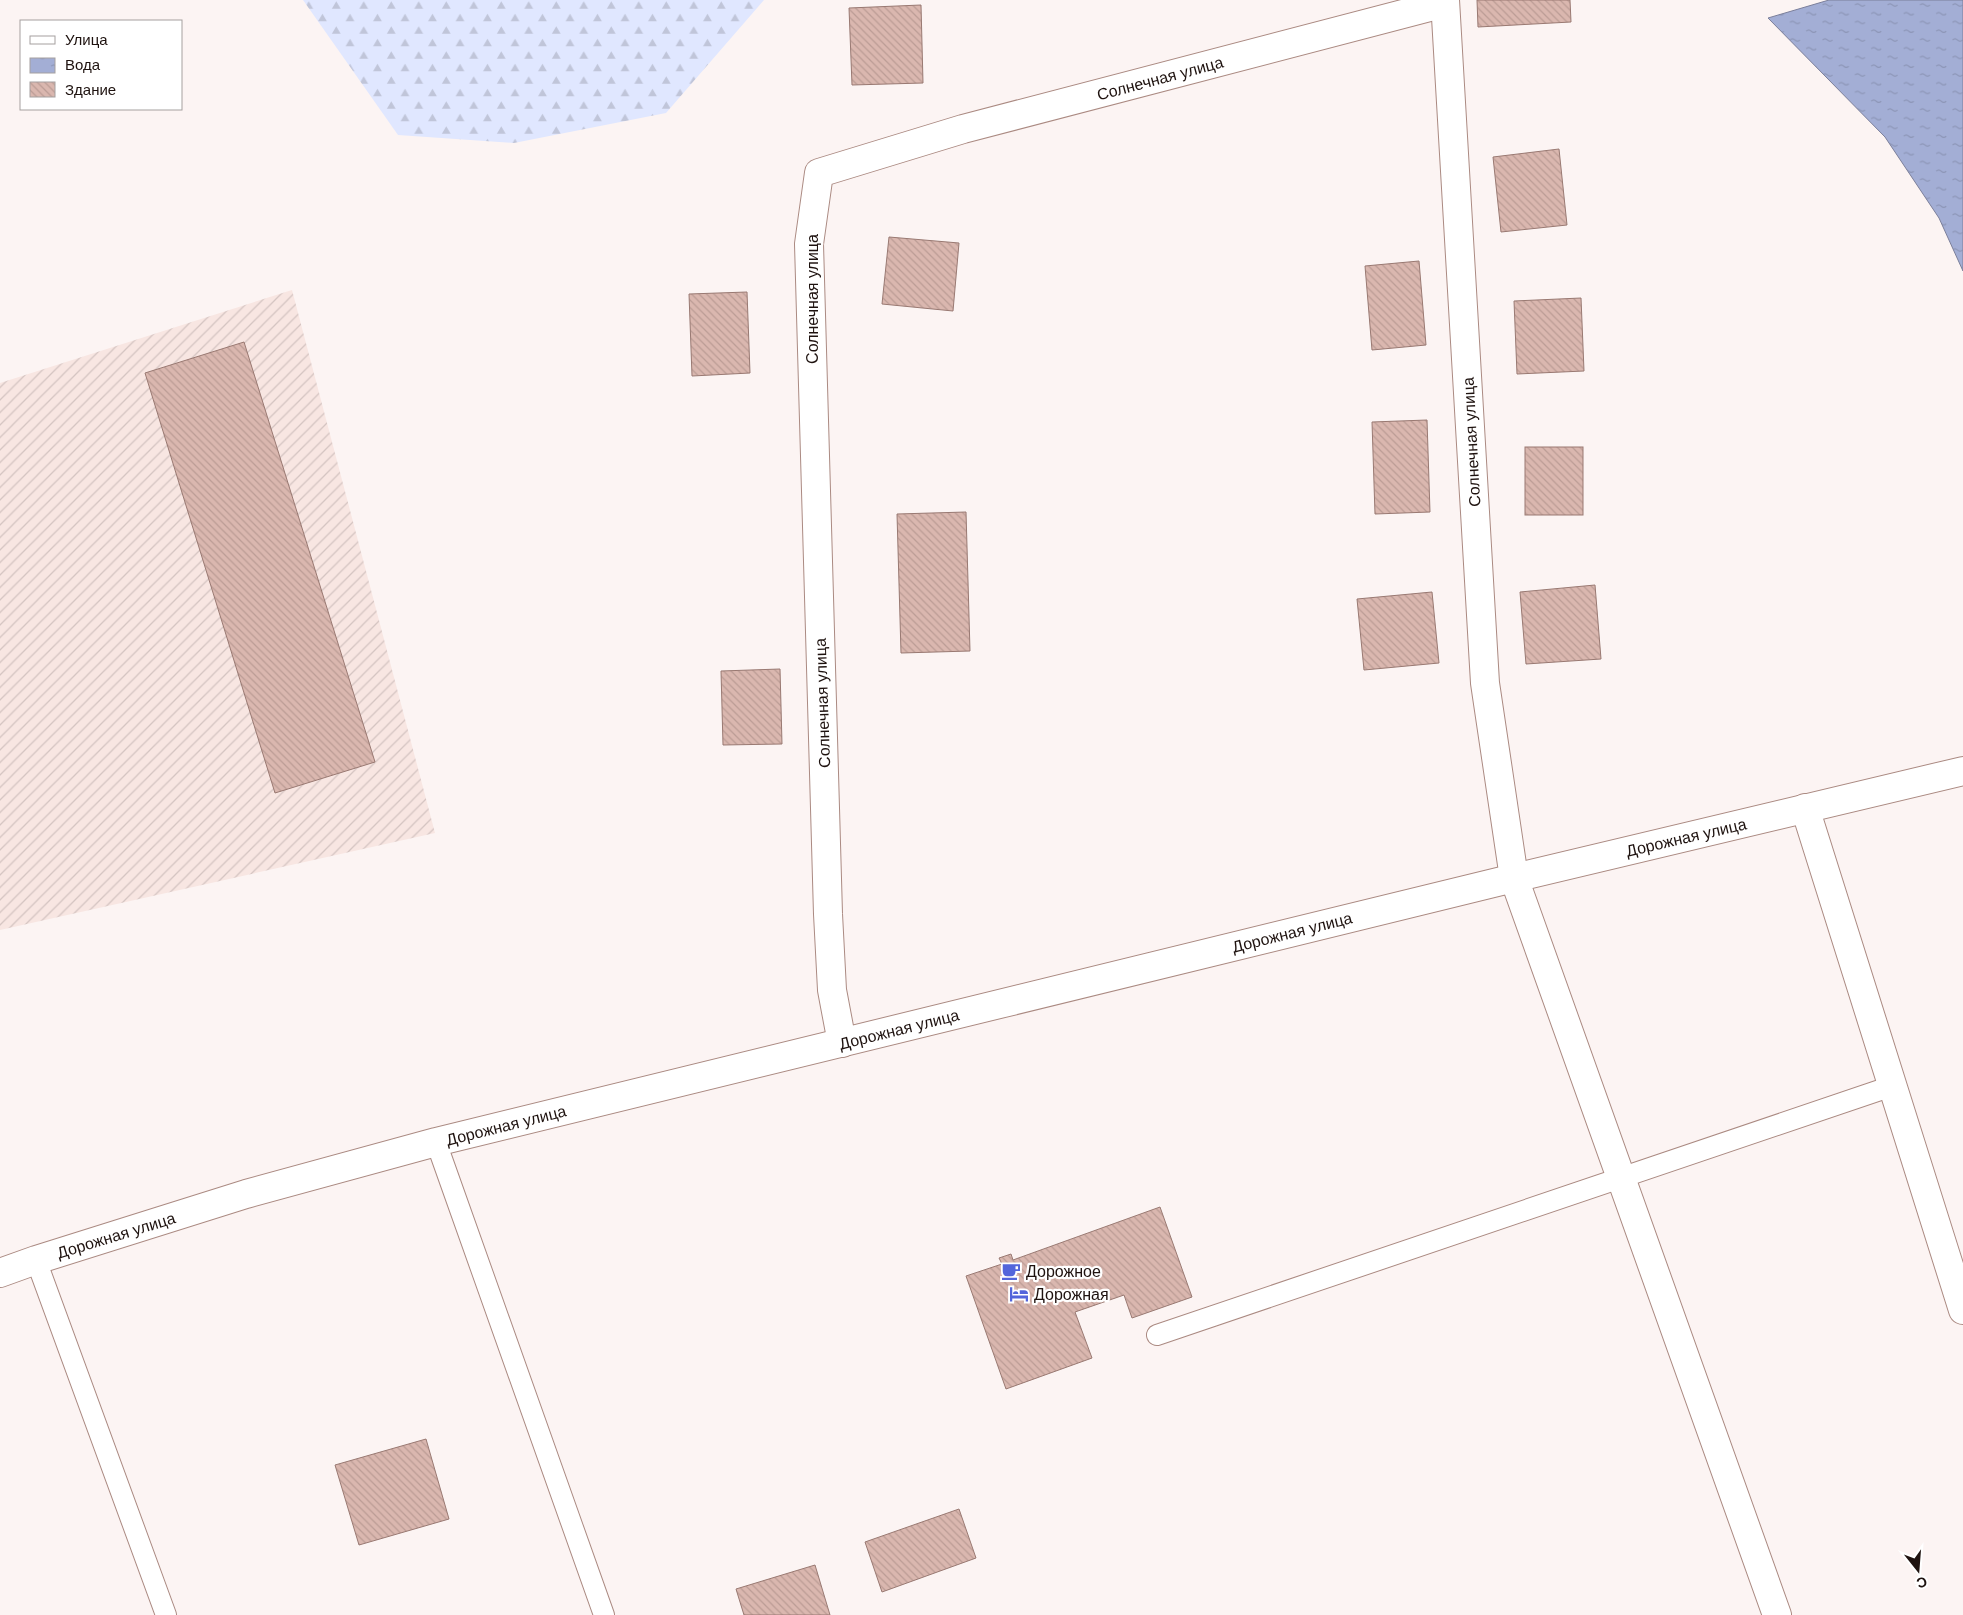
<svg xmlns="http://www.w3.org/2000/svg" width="1963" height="1615" viewBox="0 0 1963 1615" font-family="Helvetica,sans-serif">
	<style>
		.industrial { fill: url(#industrial-furrows) }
		.forest { fill: url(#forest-firs) }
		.water { fill: url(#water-ripples); stroke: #7b7f9a }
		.building { fill: url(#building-back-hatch); stroke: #997972 }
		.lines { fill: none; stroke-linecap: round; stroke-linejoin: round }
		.lane-casing { stroke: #ab8a82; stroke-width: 22 }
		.street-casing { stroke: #ab8a82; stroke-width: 30 }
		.highway-casing { stroke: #ab8a82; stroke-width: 30 }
		.lane { stroke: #fff; stroke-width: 20 }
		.street { stroke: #fff; stroke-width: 28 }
		.highway { stroke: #fff; stroke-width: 28 }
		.labels { text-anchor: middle; stroke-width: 4.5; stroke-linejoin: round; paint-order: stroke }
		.street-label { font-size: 16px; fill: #1e120f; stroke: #fff }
		.poi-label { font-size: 16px; fill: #1e120f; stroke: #fff; text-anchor: start }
	</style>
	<defs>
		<pattern id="industrial-furrows" width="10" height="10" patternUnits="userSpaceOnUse" patternTransform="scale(1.25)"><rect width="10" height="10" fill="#f8e6e2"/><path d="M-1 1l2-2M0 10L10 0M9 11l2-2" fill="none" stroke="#d4c4c1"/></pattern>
		<pattern id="forest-firs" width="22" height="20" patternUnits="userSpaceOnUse" patternTransform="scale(1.25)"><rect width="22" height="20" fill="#e0e7ff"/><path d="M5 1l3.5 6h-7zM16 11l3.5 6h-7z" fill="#c0c5d9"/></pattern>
		<pattern id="water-ripples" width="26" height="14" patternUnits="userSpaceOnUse" patternTransform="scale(1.25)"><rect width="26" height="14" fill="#a3aed5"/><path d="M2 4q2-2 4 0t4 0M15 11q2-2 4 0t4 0" fill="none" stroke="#8c95b6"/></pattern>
		<pattern id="building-back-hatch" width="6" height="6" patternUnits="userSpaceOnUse" patternTransform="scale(1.25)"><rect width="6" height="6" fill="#dab7af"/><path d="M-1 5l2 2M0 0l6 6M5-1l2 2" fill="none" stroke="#bb9c95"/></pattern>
	</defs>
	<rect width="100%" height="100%" fill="#fcf4f3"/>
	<path class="industrial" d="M 292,290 L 435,833 L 0,930 L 0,383 Z"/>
	<path class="forest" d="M 303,0 L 764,0 L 666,113 L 514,143 L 398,135 Z"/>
	<path class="water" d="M 1829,0 L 1963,0 L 1963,271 L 1939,218 L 1885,137 L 1768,18 Z"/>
	<g class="building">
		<path d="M 1477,0 L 1570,0 L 1571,22 L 1478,27 Z"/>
		<path d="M 921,5 L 923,83 L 852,85 L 849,8 Z"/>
		<path d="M 1559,149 L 1567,225 L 1501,232 L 1493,157 Z"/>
		<path d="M 889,237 L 959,243 L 953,311 L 882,304 Z"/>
		<path d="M 1419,261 L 1426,345 L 1372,350 L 1365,266 Z"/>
		<path d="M 747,292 L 750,373 L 692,376 L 689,294 Z"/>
		<path d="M 1581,298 L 1584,371 L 1517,374 L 1514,301 Z"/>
		<path d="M 244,342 L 375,762 L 275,793 L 145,373 Z"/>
		<path d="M 1427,420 L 1430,512 L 1375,514 L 1372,422 Z"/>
		<rect x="1525" y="447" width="58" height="68"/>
		<path d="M 966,512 L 970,651 L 901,653 L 897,514 Z"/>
		<path d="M 1595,585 L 1601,659 L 1526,664 L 1520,592 Z"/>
		<path d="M 1432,592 L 1439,663 L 1364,670 L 1357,599 Z"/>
		<path d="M 780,669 L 782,744 L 723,745 L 721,671 Z"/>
		<path d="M 1160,1207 L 1192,1297 L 1132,1318 L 1124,1295 L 1075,1312 L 1092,1358 L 1006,1389 L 966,1276 L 1002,1264 L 999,1258 L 1011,1254 L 1013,1260 Z"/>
		<path d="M 426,1439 L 449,1519 L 359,1545 L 335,1465 Z"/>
		<path d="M 959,1509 L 976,1558 L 882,1592 L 865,1542 Z"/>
		<path d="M 815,1565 L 830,1615 L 744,1615 L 736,1589 Z"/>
	</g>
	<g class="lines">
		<g class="lane-casing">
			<g id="lane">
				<path d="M 436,1142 L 604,1615"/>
				<path d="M 36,1260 L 166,1615"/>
				<path d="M 1157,1335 L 1892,1086"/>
			</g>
		</g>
		<g class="street-casing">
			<g id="street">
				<path d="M 1445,0 L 1485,683 L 1514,878 L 1777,1615"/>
				<path d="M 1805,808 L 1963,1310"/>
				<path d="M 842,1043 L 832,990 L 828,914 L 809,244 L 819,173 L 963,129 L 1445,3"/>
			</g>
		</g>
		<g class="highway-casing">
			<path id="highway" d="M 0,1273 L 36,1260 L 246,1194 L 436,1142 L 1514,878 L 1963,771"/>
		</g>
		<use href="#lane" class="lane"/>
		<use href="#street" class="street"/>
		<use href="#highway" class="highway"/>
	</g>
	<defs>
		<g id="cafe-bare" transform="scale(1.5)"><path d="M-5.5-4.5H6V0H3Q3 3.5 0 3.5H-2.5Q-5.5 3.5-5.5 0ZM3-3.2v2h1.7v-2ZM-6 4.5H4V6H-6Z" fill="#5365db" stroke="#fff" stroke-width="2.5" paint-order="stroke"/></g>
		<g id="hotel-bare" transform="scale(1.5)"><path d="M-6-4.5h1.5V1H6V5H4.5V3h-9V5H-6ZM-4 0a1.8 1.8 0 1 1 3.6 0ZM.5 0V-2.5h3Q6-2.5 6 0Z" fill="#5365db" stroke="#fff" stroke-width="2.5" paint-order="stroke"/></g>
	</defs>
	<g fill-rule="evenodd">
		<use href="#cafe-bare" x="1011" y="1271"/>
		<use href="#hotel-bare" x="1019" y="1294"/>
	</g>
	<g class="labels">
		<g class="street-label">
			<text transform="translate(1160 78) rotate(-15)" y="6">Солнечная улица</text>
			<text transform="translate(812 299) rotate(-90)" y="6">Солнечная улица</text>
			<text transform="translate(1471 442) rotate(-93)" y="6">Солнечная улица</text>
			<text transform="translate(822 703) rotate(-92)" y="6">Солнечная улица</text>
			<text transform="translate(1686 837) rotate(-13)" y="6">Дорожная улица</text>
			<text transform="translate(1292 932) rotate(-14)" y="6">Дорожная улица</text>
			<text transform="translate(899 1029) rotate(-14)" y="6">Дорожная улица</text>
			<text transform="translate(506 1125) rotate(-14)" y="6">Дорожная улица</text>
			<text transform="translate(116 1235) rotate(-17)" y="6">Дорожная улица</text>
		</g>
		<g class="poi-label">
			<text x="1026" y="1277">Дорожное</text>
			<text x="1034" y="1300">Дорожная</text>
		</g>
	</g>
	<rect x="20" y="20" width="162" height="90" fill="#ffffff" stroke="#a5a09f"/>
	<rect x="30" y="36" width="25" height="8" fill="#ffffff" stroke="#a5a09f"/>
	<text x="65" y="45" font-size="15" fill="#1e120f">Улица</text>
	<rect x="30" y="58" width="25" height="15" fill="url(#water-ripples)" stroke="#a5a09f"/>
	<text x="65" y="70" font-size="15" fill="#1e120f">Вода</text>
	<rect x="30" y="82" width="25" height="15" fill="url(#building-back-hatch)" stroke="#a5a09f"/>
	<text x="65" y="95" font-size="15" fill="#1e120f">Здание</text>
	<g transform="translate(1918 1570) rotate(163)" stroke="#ffffff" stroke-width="4" paint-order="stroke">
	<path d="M0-4L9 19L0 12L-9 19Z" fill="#1e120f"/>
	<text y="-8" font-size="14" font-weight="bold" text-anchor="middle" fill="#1e120f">С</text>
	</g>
</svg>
